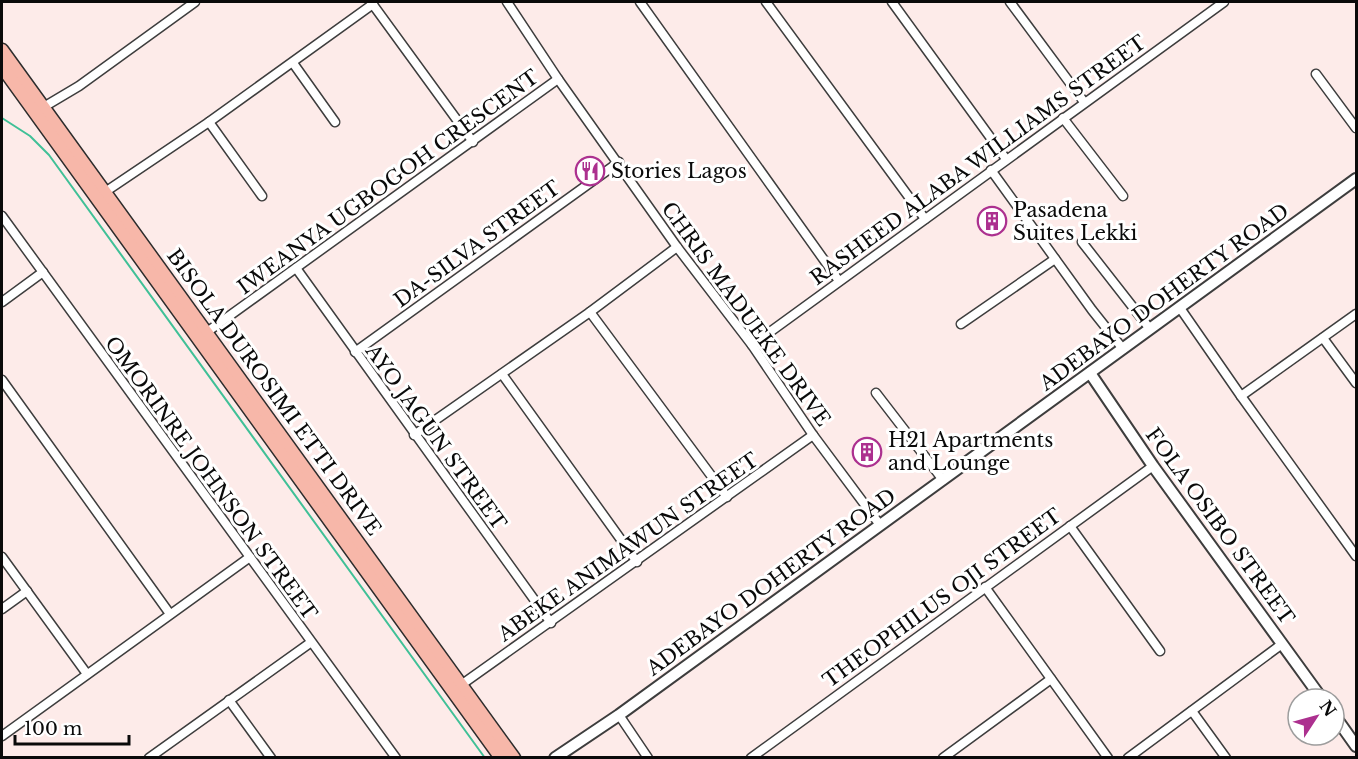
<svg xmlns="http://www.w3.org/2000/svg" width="1358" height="759" viewBox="0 0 1358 759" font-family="'Libre Baskerville',serif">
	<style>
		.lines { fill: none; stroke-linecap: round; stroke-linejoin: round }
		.stream { stroke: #40c097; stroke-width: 2 }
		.minor-casing { stroke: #3d3d3d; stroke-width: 11 }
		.tertiary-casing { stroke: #3d3d3d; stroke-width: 14 }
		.secondary-casing { stroke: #2c2c2c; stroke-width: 15 }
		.minor { stroke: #fff; stroke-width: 8 }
		.tertiary { stroke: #fff; stroke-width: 10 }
		.secondary { stroke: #f7b7a9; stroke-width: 12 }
		.labels { text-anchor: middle; stroke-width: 6; stroke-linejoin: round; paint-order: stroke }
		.street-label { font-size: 20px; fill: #0a0a0a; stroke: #fff }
		.poi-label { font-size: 20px; fill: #0a0a0a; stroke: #fff; text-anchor: start }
	</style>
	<rect width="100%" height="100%" fill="#fdebe9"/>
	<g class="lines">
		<path class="stream" d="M 2,118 L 30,136 L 49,155 L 485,758"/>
		<g class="minor-casing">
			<g id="minor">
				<path d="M 371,2 L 473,142"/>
				<path d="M 507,2 L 558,79 L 677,247 L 752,345 L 813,435 L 880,525"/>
				<path d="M 640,2 L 839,281"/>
				<path d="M 766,2 L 925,219"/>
				<path d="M 892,2 L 1006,159"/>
				<path d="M 1010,2 L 1084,102"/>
				<path d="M 293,63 L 335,122"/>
				<path d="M 1316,74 L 1356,128"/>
				<path d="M 42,108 L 79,86 L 195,2"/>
				<path d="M 1063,118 L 1123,196"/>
				<path d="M 209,122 L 262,196"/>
				<path d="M 991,170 L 1092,310 L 1123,349"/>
				<path d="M 105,192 L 209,122 L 373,4"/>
				<path d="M 2,216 L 396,758"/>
				<path d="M 1082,242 L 1150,329"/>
				<path d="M 296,268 L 551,623"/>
				<path d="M 2,302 L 43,272"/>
				<path d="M 1180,308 L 1241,396 L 1356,556"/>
				<path d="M 590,312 L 727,497"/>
				<path d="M 961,324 L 1055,259"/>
				<path d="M 207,332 L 558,79"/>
				<path d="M 1323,338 L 1356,383"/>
				<path d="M 752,345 L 1224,2"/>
				<path d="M 355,352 L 619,162"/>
				<path d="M 502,374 L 637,562"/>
				<path d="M 2,380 L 170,614"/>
				<path d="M 876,393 L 943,480"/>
				<path d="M 1241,396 L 1356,314"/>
				<path d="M 414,435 L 590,312 L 677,247"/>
				<path d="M 1070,526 L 1160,651"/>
				<path d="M 2,557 L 87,674"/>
				<path d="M 985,587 L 1108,758"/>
				<path d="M 2,609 L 27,591"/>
				<path d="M 461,685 L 813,435"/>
				<path d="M 229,700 L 271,758"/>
				<path d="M 1192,711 L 1226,758"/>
				<path d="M 619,715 L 648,758"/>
				<path d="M 2,736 L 250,557"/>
				<path d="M 149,758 L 310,643"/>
				<path d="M 751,758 L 1153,466"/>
				<path d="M 943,758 L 1051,679"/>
				<path d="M 1128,758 L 1282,644"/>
			</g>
		</g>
		<g class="tertiary-casing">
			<g id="tertiary">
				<path d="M 1090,373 L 1153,466 L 1322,699"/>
				<path d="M 1334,715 L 1356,746"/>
				<path d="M 555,758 L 619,715 L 1356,179"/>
			</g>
		</g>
		<g class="secondary-casing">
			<g id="secondary">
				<path d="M 2,50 L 514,758"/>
				<path d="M 2,67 L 501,758"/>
			</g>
		</g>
		<use href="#minor" class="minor"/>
		<use href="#tertiary" class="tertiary"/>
		<use href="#secondary" class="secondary"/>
	</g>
	<defs>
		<g id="restaurant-ring" transform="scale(1.5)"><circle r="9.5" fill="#fff" stroke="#ac308f" stroke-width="1.5"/><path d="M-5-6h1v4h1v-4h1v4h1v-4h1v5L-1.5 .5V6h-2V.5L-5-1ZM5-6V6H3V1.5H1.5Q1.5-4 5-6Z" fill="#ac308f"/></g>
		<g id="building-ring" transform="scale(1.5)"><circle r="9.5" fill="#fff" stroke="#ac308f" stroke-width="1.5"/><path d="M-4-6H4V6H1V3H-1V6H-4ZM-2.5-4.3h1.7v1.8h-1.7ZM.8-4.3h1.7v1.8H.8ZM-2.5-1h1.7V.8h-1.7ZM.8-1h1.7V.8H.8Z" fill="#ac308f"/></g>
	</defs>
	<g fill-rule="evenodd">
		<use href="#restaurant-ring" x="590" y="171"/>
		<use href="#building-ring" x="992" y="221"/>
		<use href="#building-ring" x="867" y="452"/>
	</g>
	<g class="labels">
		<g class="street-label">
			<text transform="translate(978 160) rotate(-36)" y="7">RASHEED ALABA WILLIAMS STREET</text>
			<text transform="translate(388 182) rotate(-36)" y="7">IWEANYA UGBOGOH CRESCENT</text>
			<text transform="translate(477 244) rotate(-36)" y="7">DA-SILVA STREET</text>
			<text transform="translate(1164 297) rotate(-36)" y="7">ADEBAYO DOHERTY ROAD</text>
			<text transform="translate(746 314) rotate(54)" y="7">CHRIS MADUEKE DRIVE</text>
			<text transform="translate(274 392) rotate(54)" y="7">BISOLA DUROSIMI ETTI DRIVE</text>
			<text transform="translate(436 437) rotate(54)" y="7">AYO JAGUN STREET</text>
			<text transform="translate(211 478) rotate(54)" y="7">OMORINRE JOHNSON STREET</text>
			<text transform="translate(1220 526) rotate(54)" y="7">FOLA OSIBO STREET</text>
			<text transform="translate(628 547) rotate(-35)" y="7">ABEKE ANIMAWUN STREET</text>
			<text transform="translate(771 582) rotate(-36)" y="7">ADEBAYO DOHERTY ROAD</text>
			<text transform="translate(942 598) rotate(-36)" y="7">THEOPHILUS OJI STREET</text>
		</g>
		<g class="poi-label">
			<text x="611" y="178">Stories Lagos</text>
			<text x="1013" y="217">Pasadena<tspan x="1013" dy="23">Suites Lekki</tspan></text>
			<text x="888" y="447">H21 Apartments<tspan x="888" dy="23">and Lounge</tspan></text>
		</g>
	</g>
	<rect width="1358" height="759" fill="none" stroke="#0a0a0a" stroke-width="6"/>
	<g transform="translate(1316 717) rotate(54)"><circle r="28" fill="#ffffff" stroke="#9d9d9d" stroke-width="1.5"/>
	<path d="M0-4.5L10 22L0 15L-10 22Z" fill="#ac308f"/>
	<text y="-9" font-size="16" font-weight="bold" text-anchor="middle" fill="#0a0a0a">N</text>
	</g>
	<path d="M15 735v9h114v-9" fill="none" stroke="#0a0a0a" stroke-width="3"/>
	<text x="24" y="735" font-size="18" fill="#0a0a0a" stroke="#ffffff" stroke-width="4.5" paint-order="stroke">100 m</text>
</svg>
